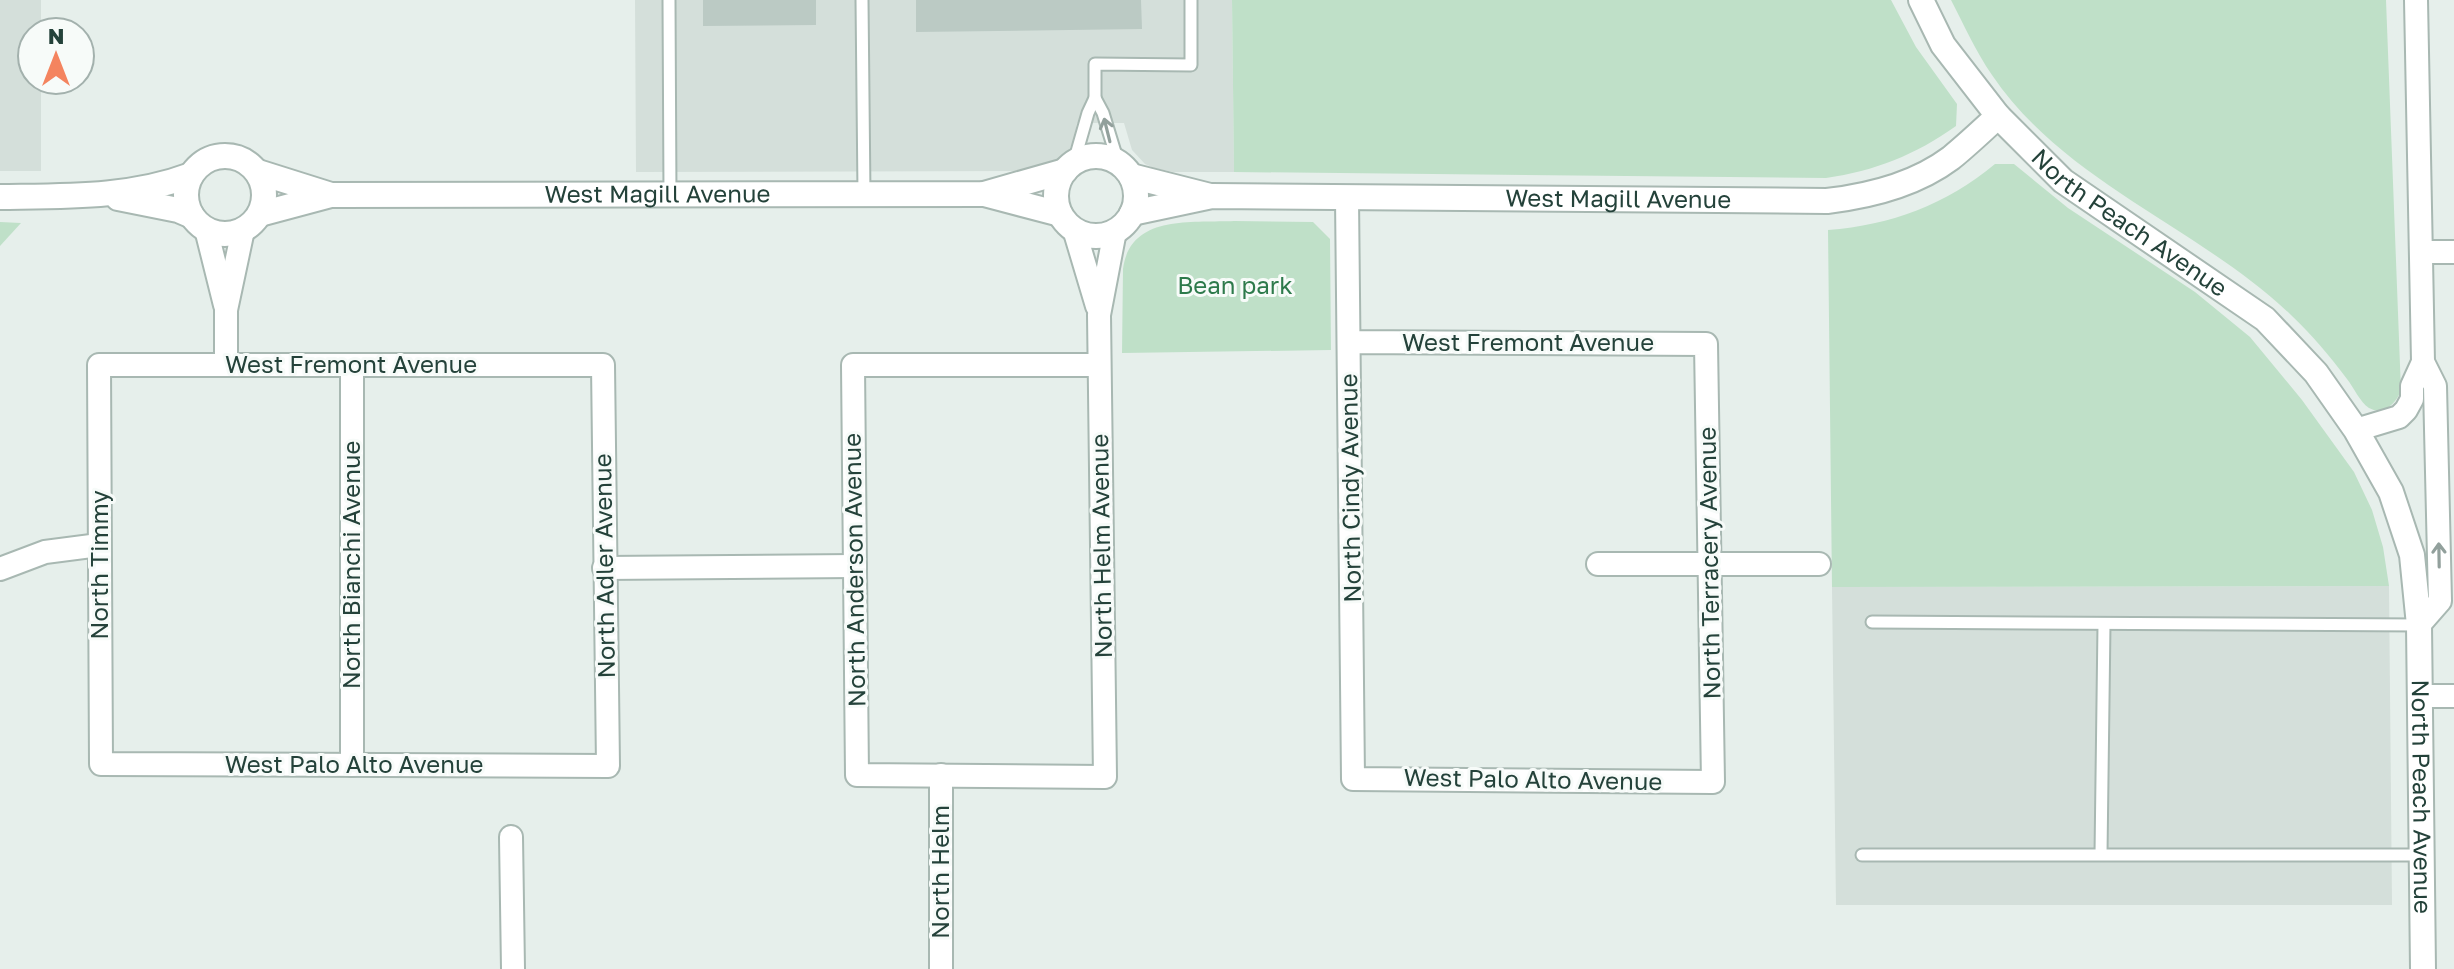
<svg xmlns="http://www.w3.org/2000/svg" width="2454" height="969" viewBox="0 0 2454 969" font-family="'Golos Text',sans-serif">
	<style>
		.built { fill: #d4dfda }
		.green { fill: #bfe0c8 }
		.building { fill: #bbcac4 }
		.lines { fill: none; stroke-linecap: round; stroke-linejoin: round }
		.service-casing { stroke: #a8b8b2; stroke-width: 15 }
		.minor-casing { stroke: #a8b8b2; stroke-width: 26 }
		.tertiary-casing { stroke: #a8b8b2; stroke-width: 28 }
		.service { stroke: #fff; stroke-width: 11 }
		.minor { stroke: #fff; stroke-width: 22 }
		.tertiary { stroke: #fff; stroke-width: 24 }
		.oneway { stroke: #92a09c }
		.labels { text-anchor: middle; stroke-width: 6; stroke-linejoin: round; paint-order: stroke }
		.street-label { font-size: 24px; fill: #24423a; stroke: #f7fbf9 }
		.park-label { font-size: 24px; fill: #2d7a4b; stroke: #f7fbf9 }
	</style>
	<rect width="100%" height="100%" fill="#e6efeb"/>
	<g class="built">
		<path d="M 0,0 L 41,0 L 41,32 L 32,32 L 32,80 L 41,80 L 41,171 L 0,171 Z"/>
		<path d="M 635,0 L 1232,0 L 1234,172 L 1173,172 L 1154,168 L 1145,164 L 1132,150 L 1124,123 L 1077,123 L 1074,140 L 1067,154 L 1061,161 L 1039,171 L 636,172 Z"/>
		<path d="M 2389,586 L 2392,905 L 1836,905 L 1832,587 Z"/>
	</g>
	<g class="green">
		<path d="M 1232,0 L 1891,0 L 1916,47 L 1957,104 L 1956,126 C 1915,155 1875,171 1826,178 L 1234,172 Z"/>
		<path d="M 1951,0 L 2386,0 L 2401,391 C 2396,403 2384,416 2369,408 C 2360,402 2354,388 2347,379 C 2330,356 2311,334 2291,315 C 2199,227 2065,183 1992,75 C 1976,52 1964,25 1951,0 Z"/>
		<path d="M 1995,164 L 2014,164 L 2068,208 L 2195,292 L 2250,337 L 2302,400 L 2354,472 L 2372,510 L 2383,547 L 2389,586 L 1832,587 L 1828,230 C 1892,225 1945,205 1995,164 Z"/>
		<path d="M 1234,221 L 1313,222 L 1330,239 L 1331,350 L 1122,353 L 1123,269 C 1130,214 1192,223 1234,221 Z"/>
		<path d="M 0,222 L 21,223 L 0,246 Z"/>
	</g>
	<g class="building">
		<path d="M 703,0 L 816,0 L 816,25 L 703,26 Z"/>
		<path d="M 916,0 L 1141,0 L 1142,29 L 916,32 Z"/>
	</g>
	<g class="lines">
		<g class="service-casing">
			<g id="service">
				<path d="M 669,0 L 670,194"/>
				<path d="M 862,0 L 864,194"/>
				<path d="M 1095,98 L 1103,113 L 1118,162"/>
				<path d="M 1074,162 L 1088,113 L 1095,98 L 1095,64 L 1191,65 L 1191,0"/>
				<path d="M 1872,622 L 2419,625"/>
				<path d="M 2101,854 L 2104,624"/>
				<path d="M 1862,855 L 2422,855"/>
			</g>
		</g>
		<g class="minor-casing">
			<g id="minor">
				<path d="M 2416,0 L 2423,362 L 2435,386 L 2440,601 L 2419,625"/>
				<path d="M 1347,198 L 1353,779 L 1713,782 L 1706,344 L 1349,342"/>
				<path d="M 206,229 L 225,305"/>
				<path d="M 1074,229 L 1097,306"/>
				<path d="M 2421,252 L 2454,252"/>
				<path d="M 99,365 L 603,365 L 608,766 L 101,764 Z"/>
				<path d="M 226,365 L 226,310 L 243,230"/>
				<path d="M 352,365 L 352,765"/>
				<path d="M 1099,365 L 853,365 L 857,775 L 1105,777 L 1099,315 L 1115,231"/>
				<path d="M 2356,430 L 2399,417 L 2406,410 L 2412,399 L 2412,386 L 2423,362"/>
				<path d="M 1598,564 L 1819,564"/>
				<path d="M 604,568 L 855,566"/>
				<path d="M 0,569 L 45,552 L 99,545"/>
				<path d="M 2420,696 L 2454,696"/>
				<path d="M 941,775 L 941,969"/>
				<path d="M 511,837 L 513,969"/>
			</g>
		</g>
		<g class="tertiary-casing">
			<g id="tertiary">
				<path id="s1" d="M 1921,0 L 1943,45 L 1998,116 L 2063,181 L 2265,319 L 2316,373 L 2356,430 L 2391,492 L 2412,555 L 2419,625 L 2423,969"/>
				<circle cx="225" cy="195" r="39"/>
				<circle cx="1096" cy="196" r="40"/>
				<path d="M 258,172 L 331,195"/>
				<path d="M 1131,176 L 1210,196"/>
				<path d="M 984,194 L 1060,214"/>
				<path d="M 0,197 C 65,196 130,198 191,175"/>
				<path d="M 118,198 L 178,210 L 192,216"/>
				<path id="s2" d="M 1132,213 L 1212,196 L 1827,201 C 1870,196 1915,185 1951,158 C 1967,145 1983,130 1998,116"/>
				<path id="s3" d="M 260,214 L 331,195 L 984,194 L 1065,171"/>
			</g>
		</g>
		<use href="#service" class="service"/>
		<use href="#minor" class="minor"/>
		<use href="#tertiary" class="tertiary"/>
	</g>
	<defs><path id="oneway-shaft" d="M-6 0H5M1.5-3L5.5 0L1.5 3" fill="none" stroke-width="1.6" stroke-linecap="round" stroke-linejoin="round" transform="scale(2)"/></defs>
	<g class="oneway">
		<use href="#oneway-shaft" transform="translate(1107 130) rotate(-104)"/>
		<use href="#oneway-shaft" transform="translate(2439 555) rotate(-91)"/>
	</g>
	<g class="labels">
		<g class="street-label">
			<text dy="8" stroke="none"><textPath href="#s3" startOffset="400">West Magill Avenue</textPath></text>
			<text dy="8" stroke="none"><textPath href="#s2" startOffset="488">West Magill Avenue</textPath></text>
			<text dy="8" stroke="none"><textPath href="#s1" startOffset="310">North Peach Avenue</textPath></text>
			<text x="1528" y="351">West Fremont Avenue</text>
			<text x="351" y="373">West Fremont Avenue</text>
			<text transform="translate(1351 488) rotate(-91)" y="8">North Cindy Avenue</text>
			<text transform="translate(1102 546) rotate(-91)" y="8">North Helm Avenue</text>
			<text transform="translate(1710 563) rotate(-91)" y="8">North Terracery Avenue</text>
			<text transform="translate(100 565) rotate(-90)" y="8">North Timmy</text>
			<text transform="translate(352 565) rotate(-90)" y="8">North Bianchi Avenue</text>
			<text transform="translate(605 566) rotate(-91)" y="8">North Adler Avenue</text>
			<text transform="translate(855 570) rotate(-91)" y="8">North Anderson Avenue</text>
			<text x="354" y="773">West Palo Alto Avenue</text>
			<text transform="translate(1533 780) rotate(1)" y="8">West Palo Alto Avenue</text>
			<text dy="8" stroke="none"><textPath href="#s1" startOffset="1000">North Peach Avenue</textPath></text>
			<text transform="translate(941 872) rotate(-90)" y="8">North Helm</text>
		</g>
		<g class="park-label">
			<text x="1235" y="294">Bean park</text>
		</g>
	</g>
	<g transform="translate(56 56)"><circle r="38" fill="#f7fbf9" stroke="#a3b1ad" stroke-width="2"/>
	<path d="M0-6L14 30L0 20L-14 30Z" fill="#f4845f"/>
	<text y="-12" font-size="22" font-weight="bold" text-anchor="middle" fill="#24423a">N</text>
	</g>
</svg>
